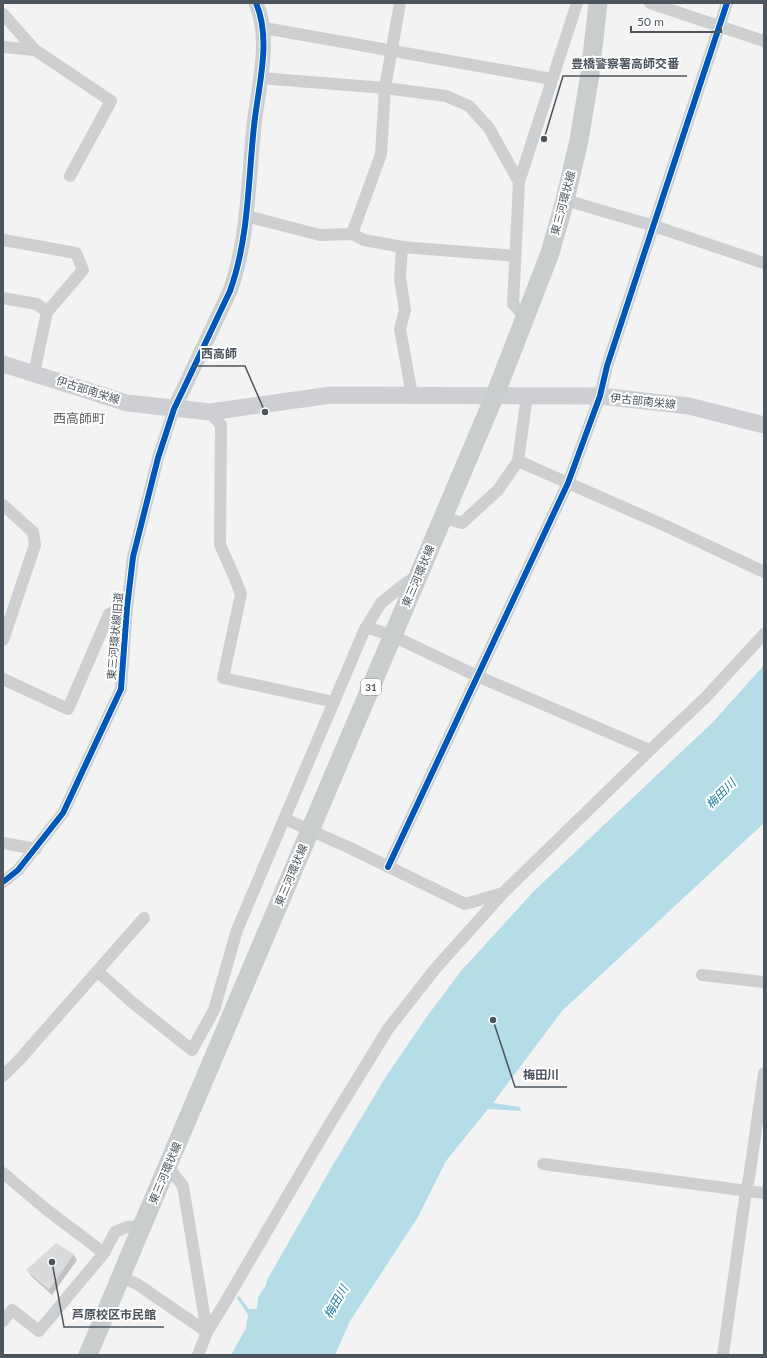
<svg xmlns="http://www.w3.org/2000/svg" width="767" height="1358" viewBox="0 0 767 1358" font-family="Lato,'Noto Sans JP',sans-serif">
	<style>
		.water { fill: #b4dde8 }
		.shadow { fill: #0003 }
		.building { fill: #d9dadc }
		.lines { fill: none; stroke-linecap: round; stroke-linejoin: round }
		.minor { stroke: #cdcfd1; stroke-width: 12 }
		.tertiary { stroke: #cdcfd1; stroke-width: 15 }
		.secondary { stroke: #cecfd2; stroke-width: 17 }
		.primary { stroke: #cacdce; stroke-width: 19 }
		.cycleway-casing { stroke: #fff; stroke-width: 8 }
		.cycleway { stroke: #0057b8; stroke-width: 6 }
		.labels { text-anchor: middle; stroke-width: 4; stroke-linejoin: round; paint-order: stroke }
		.shield { fill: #fff; stroke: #82888e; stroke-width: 1 }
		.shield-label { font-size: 10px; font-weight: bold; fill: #4c555e }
		.street-label { font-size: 11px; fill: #4c555e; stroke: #fff }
		.water-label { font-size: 12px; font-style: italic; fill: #1c7c99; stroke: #fff }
		.quarter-label { font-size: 13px; fill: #5f6266; stroke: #fff }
		.leader { fill: none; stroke: #4c555e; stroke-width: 1.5 }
		.callout-dot { fill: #4c555e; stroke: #fff; stroke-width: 1.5 }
		.callout-label { font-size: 12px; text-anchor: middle; font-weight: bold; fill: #4c555e; stroke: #fff; stroke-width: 4; stroke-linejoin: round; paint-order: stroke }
	</style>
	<rect width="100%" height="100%" fill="#f3f3f3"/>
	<path class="water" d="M 764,665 L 764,823 L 562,1011 L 493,1103 L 520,1107 L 521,1111 L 488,1109 L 446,1161 L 418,1217 L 350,1321 L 335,1355 L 231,1355 L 246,1328 L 248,1315 L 237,1298 L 239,1296 L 249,1309 L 257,1309 L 258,1297 L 266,1285 L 267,1280 L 334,1163 L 387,1075 L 428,1015 L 461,971 L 534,891 L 713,722 Z"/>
	<path class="shadow" d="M 56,1244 L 74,1255 L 77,1260 L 52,1295 L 31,1276 L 28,1271 Z"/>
	<path class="building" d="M 56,1243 L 74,1254 L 49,1290 L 26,1270 Z"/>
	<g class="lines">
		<g class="minor">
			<path d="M 650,3 L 764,41"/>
			<path d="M 3,14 L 35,50"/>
			<path d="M 264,28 L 552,79"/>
			<path d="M 3,47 L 35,50 L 111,101 L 70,176"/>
			<path d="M 260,78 L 385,88 L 446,96 L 469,106 L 489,128 L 519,182"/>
			<path d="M 565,200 L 654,226 L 764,263"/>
			<path d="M 246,216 L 320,235 L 352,234 L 364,240 L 402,247 L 515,256"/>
			<path d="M 352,234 L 381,154 L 385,88 L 400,3"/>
			<path d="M 3,240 L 76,253 L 83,270 L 47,312 L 34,373"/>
			<path d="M 402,247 L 400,278 L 405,310 L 400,329 L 412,395"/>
			<path d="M 3,298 L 37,304 L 47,312"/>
			<path d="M 525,317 L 513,304 L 519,182 L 577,3"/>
			<path d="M 210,412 L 221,425 L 220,545 L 234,576 L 241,594 L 223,678 L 334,702"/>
			<path d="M 518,461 L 666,526 L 764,572"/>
			<path d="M 3,505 L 33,532 L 35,545 L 3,640"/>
			<path d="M 443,517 L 462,523 L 498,490 L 518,461 L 527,396"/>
			<path d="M 366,627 L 393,636 L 477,676 L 645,748 L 648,752"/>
			<path d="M 3,679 L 68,709 L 109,614 L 119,609 L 127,608"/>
			<path d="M 285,819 L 350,848 L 465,904 L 503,893"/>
			<path d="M 3,843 L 36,849"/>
			<path d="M 388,867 L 568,483 L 600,396 L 607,366 L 727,3"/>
			<path d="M 3,882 L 18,870 L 63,813 L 121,689 L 127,608 L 133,557 L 158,458 L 174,409"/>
			<path d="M 97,971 L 133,1003 L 192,1050 L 214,1010 L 237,930 L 364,631 L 381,603 L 402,586 L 417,576"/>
			<path d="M 702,975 L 764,982"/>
			<path d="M 3,1076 L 20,1059 L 144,918"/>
			<path d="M 543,1164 L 764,1193"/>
			<path d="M 168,1167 L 183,1186 L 207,1332"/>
			<path d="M 3,1173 L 47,1210 L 104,1253"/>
			<path d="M 121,1277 L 137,1284 L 207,1332"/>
			<path d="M 3,1321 L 12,1310 L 39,1331 L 104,1253 L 115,1232 L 127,1227 L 142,1226"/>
			<path d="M 198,1355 L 207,1332 L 223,1306 L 326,1130 L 388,1029 L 435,969 L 504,892 L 648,752 L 707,696 L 764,634"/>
			<path d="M 723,1355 L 746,1191 L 749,1178 L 764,1073"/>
		</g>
		<path class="tertiary" d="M 174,409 L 230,291 C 249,238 248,181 254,126 C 258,87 272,40 256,3"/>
		<path class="secondary" d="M 3,364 L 127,403 L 210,412 L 331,395 L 600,396 L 689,406 L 764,425"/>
		<path class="primary" d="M 88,1355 L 142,1226 L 495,395 L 550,253 L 565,200 L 579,140 L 590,74 L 598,3"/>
		<g class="cycleway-casing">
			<g id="cycleway">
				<path d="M 388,867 L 568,483 L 600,396 L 607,366 L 727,3"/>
				<path d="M 3,882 L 18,870 L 63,813 L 121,689 L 127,608 L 133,557 L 158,458 L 174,409 L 230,291 C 249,238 248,181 254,126 C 258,87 272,40 256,3"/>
			</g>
		</g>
		<use href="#cycleway" class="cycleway"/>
	</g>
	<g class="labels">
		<rect class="shield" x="361" y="679" width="20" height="16" rx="3"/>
		<g class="shield-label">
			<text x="371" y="691">31</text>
		</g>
		<g class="street-label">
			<text transform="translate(563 203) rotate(-75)" y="4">東三河環状線</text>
			<text transform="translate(88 390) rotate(18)" y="4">伊古部南栄線</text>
			<text transform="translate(643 401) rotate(6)" y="4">伊古部南栄線</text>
			<text transform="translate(418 576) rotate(-67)" y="4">東三河環状線</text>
			<text transform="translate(115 636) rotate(-85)" y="4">東三河環状線旧道</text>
			<text transform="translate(291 875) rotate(-67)" y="4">東三河環状線</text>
			<text transform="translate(165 1173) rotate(-67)" y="4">東三河環状線</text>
		</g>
		<g class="water-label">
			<text transform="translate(721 794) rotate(-45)" y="4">梅田川</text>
			<text transform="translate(336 1302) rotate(-60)" y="4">梅田川</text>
		</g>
		<g class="quarter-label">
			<text x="79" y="423">西高師町</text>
		</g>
	</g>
	<path class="leader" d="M544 139L563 76H687M265 412L245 366H193M493 1020L515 1087H567M52 1262L64 1327H164"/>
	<g class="callout-dot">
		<circle cx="544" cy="139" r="4"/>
		<circle cx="265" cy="412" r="4"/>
		<circle cx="493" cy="1020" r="4"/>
		<circle cx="52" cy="1262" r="4"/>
	</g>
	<g class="callout-label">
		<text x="625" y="68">豊橋警察署高師交番</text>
		<text x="219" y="358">西高師</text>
		<text x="541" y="1079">梅田川</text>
		<text x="114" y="1319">芦原校区市民館</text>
	</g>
	<rect width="767" height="1358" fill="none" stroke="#4c555e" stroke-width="8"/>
	<path d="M631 26v6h90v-6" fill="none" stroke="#4c555e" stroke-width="2"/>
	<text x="637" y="26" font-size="12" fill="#4c555e" stroke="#ffffff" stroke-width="3" paint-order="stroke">50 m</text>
</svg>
